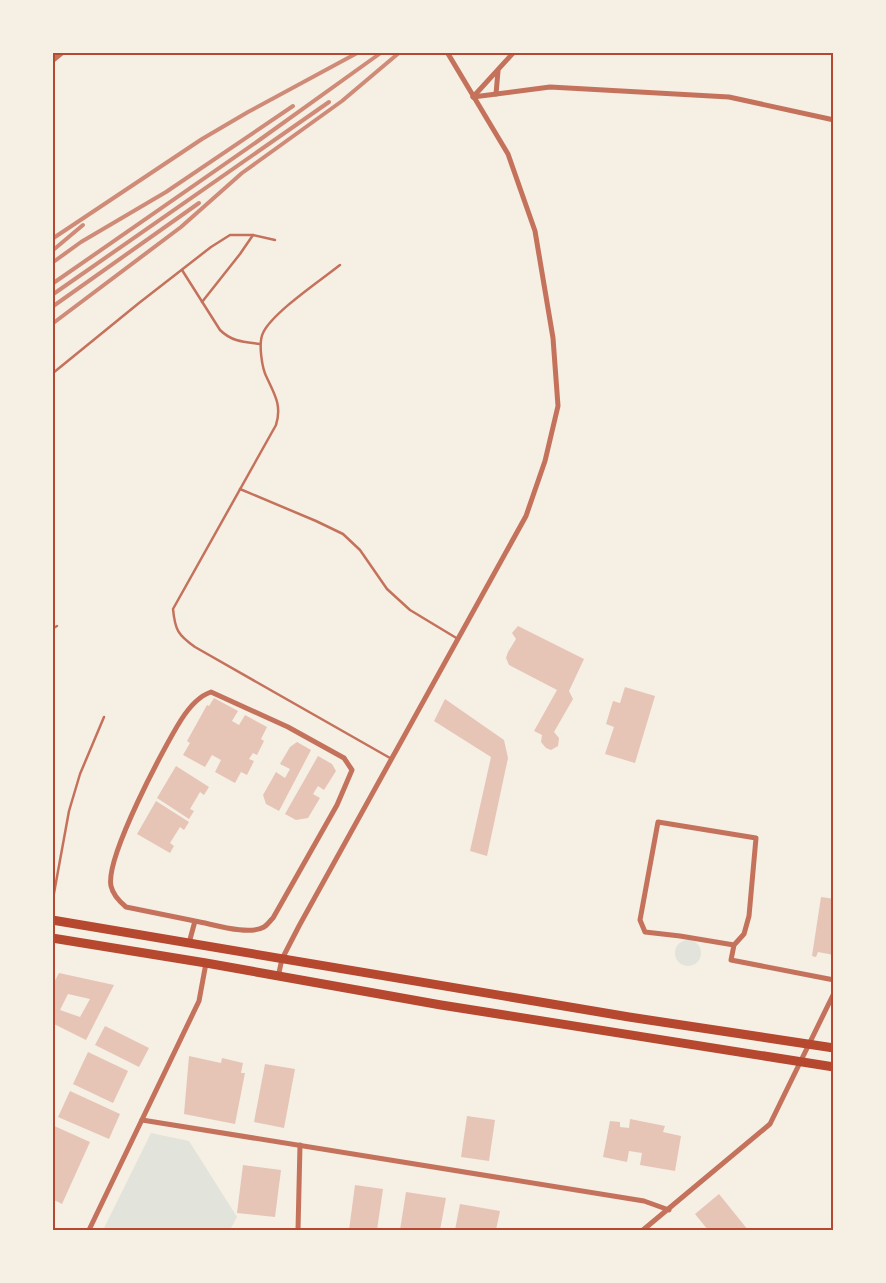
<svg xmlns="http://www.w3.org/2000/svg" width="886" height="1283" viewBox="0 0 886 1283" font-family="Spectral,serif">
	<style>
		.green { fill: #e2e4dc }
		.building { fill: #e6c5b7; fill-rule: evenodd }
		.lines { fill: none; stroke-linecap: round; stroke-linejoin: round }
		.service { stroke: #c5725c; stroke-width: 2.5 }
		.minor { stroke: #c5725c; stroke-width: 5 }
		.primary { stroke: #b5482f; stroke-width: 9 }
		.rail { stroke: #cf8b77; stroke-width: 4 }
		.neatline { fill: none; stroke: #b5482f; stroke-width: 2 }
	</style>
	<rect width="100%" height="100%" fill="#f6efe4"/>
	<g class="green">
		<circle cx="688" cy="953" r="13"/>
		<path d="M 151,1133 L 189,1141 L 237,1217 L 230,1230 L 103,1230 Z"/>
	</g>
	<g class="building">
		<path d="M 518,626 L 584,659 L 569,691 L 573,699 L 554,732 L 559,738 L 558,746 L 551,750 L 546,748 L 541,742 L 542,735 L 534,731 L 557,690 L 509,665 L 506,658 L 508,652 L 516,639 L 512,633 Z"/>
		<path d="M 625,687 L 655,696 L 635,763 L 605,754 L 614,727 L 606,724 L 613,701 L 620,703 Z"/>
		<path d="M 214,698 L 238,711 L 232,721 L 239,725 L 245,715 L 267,727 L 261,739 L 264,741 L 257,755 L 253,753 L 249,759 L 254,761 L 247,775 L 241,772 L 235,783 L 215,772 L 221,760 L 212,755 L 205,767 L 183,755 L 190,743 L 187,741 L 207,705 L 209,706 Z"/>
		<path d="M 445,699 L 504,740 L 508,758 L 487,856 L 470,851 L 491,757 L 434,721 Z"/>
		<path d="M 297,742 L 311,750 L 279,811 L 266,804 L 263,795 L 276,772 L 285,778 L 290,769 L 280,764 L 290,747 Z"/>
		<path d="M 318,756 L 332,764 L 336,771 L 324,790 L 318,786 L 313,794 L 320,798 L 308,818 L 296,820 L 285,814 Z"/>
		<path d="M 176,766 L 209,787 L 204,795 L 200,792 L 190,809 L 194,811 L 189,819 L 157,798 Z"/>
		<path d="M 156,801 L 189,822 L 184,830 L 180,827 L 170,843 L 174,846 L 170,853 L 137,834 Z"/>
		<path d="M 821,897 L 834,899 L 834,955 L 818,952 L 816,957 L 812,956 Z"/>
		<path d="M 59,973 L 114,985 L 86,1040 L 52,1023 L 52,986 ZM 68,994 L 90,999 L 80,1017 L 60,1010 Z"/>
		<path d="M 105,1026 L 149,1048 L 139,1067 L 95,1045 Z"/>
		<path d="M 88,1052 L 128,1071 L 113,1103 L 73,1084 Z"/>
		<path d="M 189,1056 L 221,1063 L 222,1058 L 243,1063 L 241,1073 L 245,1073 L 235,1124 L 184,1114 Z"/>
		<path d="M 265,1064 L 295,1069 L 284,1128 L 254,1122 Z"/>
		<path d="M 70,1091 L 120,1114 L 109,1139 L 58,1117 Z"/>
		<path d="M 467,1116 L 495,1120 L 489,1161 L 461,1157 Z"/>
		<path d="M 630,1119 L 665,1126 L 663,1132 L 681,1136 L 675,1171 L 640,1165 L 642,1153 L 629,1151 L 627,1162 L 603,1157 L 610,1121 L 620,1122 L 620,1127 L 629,1128 Z"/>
		<path d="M 52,1125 L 90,1142 L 62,1204 L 52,1199 Z"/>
		<path d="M 243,1165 L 281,1170 L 275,1217 L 237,1213 Z"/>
		<path d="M 355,1185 L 383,1189 L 377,1230 L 349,1230 Z"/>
		<path d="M 406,1192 L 446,1198 L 440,1230 L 400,1230 Z"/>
		<path d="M 719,1194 L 748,1230 L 708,1230 L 695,1214 Z"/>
		<path d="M 460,1204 L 500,1211 L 496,1230 L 455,1230 Z"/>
	</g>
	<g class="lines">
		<g class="service">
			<path d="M 340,265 C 321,280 272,313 263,333 C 258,343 262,369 267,378 C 275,395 282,406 276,425 L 173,609 C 175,630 178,635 195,647 L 390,758"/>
			<path d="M 182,270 L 220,330 C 232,342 245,342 260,344"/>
			<path d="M 202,302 L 240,254 L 253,235"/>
			<path d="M 53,373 L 139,303 L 211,247 L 230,235 L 253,235 L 275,240"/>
			<path d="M 240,489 L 316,521 L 343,534 L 360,550 L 387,589 L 410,610 L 458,639"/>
			<path d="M 52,629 L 57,626"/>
			<path d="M 52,904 L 69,811 L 80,774 L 104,717"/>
		</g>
		<g class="minor">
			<path d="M 52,61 L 63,52"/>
			<path d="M 496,94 L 498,71"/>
			<path d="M 473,97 L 550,87 L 729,97 L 834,120"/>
			<path d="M 473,97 L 514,52"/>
			<path d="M 189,943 L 195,921 C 213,924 248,936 264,927 C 267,925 270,921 273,918 L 337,805 L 352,770 L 344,758 L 288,727 L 211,692 C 199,696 188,709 181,720 C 164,747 105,858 111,886 C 113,895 120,902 126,907 L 195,921"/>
			<path d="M 734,945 L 680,936 L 645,932 L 640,920 L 658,822 L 756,838 L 749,916 L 744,934 L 734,945 L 731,960 L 834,980"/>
			<path d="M 278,977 L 282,959 L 299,926 L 526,516 L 545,461 L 558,406 L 553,338 L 535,231 L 508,154 L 447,52"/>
			<path d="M 142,1120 L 644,1201 L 669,1210"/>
			<path d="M 89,1230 L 199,1001 L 206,963"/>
			<path d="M 298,1230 L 300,1145"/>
			<path d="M 643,1230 L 770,1124 L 834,993"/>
		</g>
		<g class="primary">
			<path d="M 52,920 L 629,1017 L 834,1048"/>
			<path d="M 52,938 L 206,963 L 441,1005 L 834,1067"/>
		</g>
		<g class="rail">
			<path d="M 52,239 L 202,139 L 248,112 L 359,52"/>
			<path d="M 52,251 L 83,225"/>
			<path d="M 52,263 L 81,242 L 166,192 L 293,106"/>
			<path d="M 52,284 L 258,141 L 382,52"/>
			<path d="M 52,295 L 329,102"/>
			<path d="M 52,307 L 199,203"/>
			<path d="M 52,324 L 181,227 L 242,173 L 342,101 L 400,52"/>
		</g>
	</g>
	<rect width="886" height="1283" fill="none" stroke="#f6efe4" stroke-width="108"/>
	<rect x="54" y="54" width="778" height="1175" class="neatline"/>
</svg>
